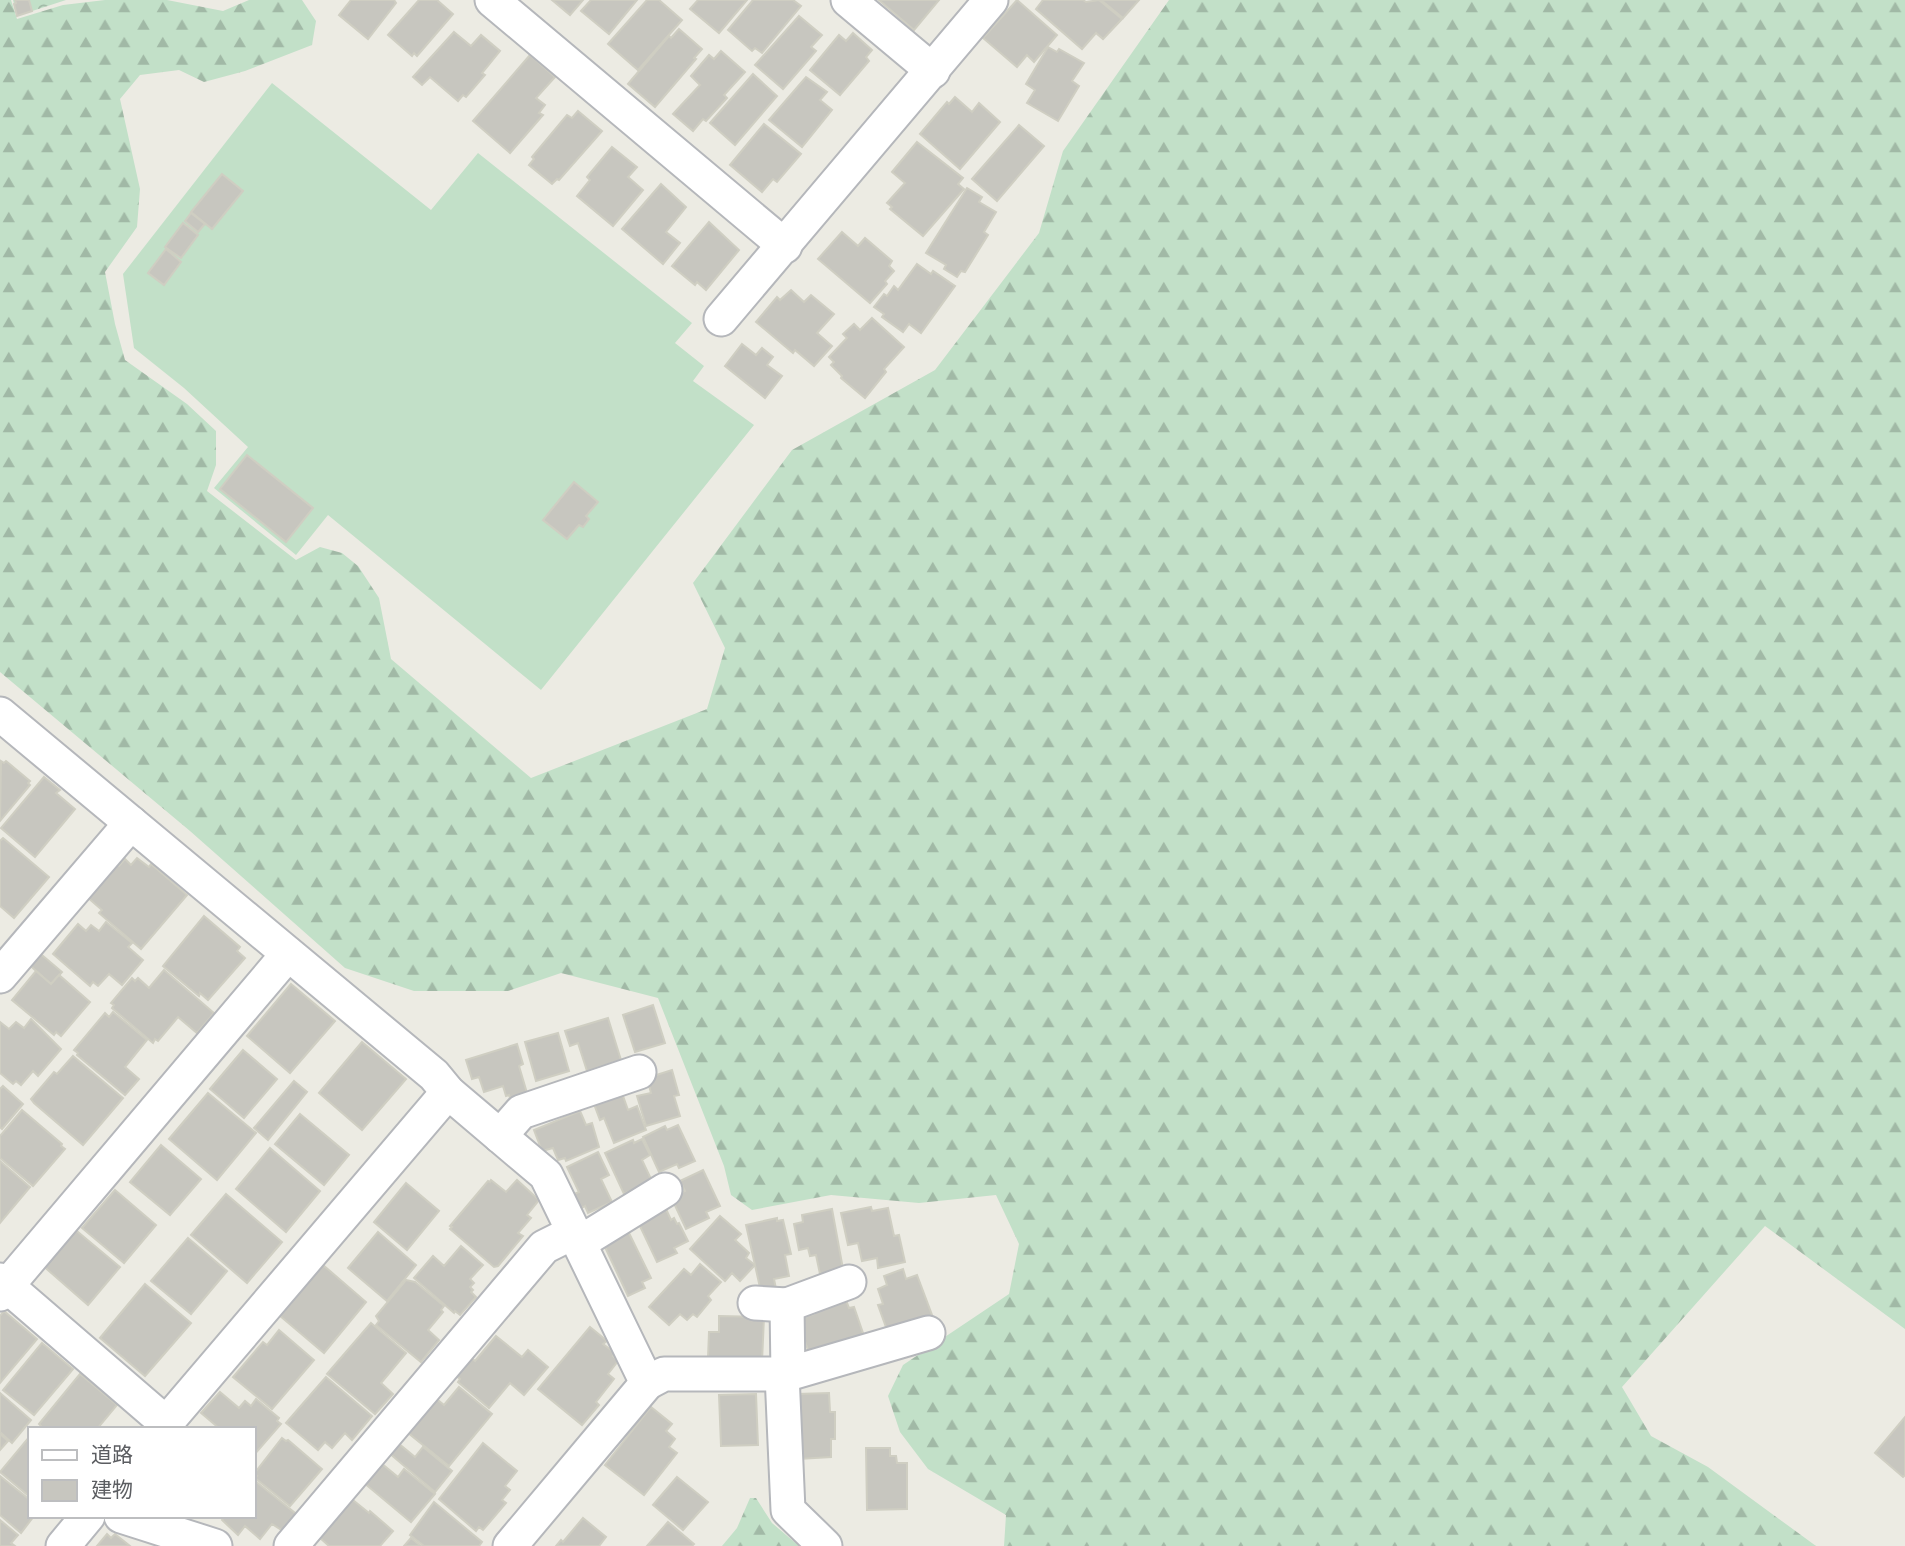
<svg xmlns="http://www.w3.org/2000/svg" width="1905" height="1546" viewBox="0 0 1905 1546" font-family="Lato,'Noto Sans JP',sans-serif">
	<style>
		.forest { fill: url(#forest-firs) }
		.park { fill: url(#park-crowns) }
		.garden { fill: #c2e0c8 }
		.building { fill: #c7c6bf; stroke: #cfcec2; stroke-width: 2 }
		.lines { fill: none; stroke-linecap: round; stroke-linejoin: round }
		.street-casing { stroke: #b5b7bb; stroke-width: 37 }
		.street { stroke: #fff; stroke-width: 33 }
	</style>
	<defs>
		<pattern id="forest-firs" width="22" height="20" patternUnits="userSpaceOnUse" patternTransform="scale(1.75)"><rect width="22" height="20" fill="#c2e0c8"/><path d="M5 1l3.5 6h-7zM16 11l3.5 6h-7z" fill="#a1b9a6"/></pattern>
		<pattern id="park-crowns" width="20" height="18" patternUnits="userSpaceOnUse" patternTransform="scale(1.75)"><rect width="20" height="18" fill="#c2e0c8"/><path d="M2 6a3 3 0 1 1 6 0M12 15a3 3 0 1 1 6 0" fill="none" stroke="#a1b9a6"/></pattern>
	</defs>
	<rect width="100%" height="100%" fill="#ecebe3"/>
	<g class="forest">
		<path d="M 0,0 L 11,0 L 17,19 L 63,5 L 105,0 L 167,0 L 223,11 L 249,0 L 302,0 L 316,21 L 312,45 L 245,71 L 204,82 L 179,70 L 140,75 L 120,99 L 140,189 L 137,227 L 105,272 L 115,324 L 125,360 L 187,404 L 216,431 L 216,465 L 207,491 L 296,560 L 320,547 L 342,553 L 358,566 L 379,598 L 391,659 L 531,778 L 707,709 L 725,648 L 693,583 L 792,450 L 935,370 L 1039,233 L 1063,151 L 1169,0 L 1905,0 L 1905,1329 L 1765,1226 L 1622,1387 L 1651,1436 L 1708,1467 L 1816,1546 L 1004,1546 L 1006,1515 L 928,1469 L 900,1432 L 888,1396 L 903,1365 L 1009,1294 L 1019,1244 L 996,1195 L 919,1203 L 831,1195 L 752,1210 L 731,1195 L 724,1166 L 658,998 L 561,973 L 508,991 L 414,991 L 345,968 L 190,831 L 0,672 Z"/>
		<path d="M 750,1498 L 756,1498 L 772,1523 L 799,1546 L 722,1546 L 737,1528 Z"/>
	</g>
	<path class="park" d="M 13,0 L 66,0 L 17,16 Z"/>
	<path class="garden" d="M 272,83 L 431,210 L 478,153 L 692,323 L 675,343 L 704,366 L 693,381 L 754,425 L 541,690 L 328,515 L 296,555 L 214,488 L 248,447 L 184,388 L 134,348 L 123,274 Z"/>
	<g class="building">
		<path d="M 15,0 L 29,0 L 32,11 L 17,16 L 14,4 L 16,3 Z"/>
		<path d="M 351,0 L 394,0 L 396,3 L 368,39 L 339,15 Z"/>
		<path d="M 419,0 L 437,0 L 453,14 L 417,56 L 414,53 L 412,56 L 388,35 Z"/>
		<path d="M 552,0 L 583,0 L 570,15 Z"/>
		<path d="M 591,0 L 637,0 L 609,34 L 581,11 Z"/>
		<path d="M 647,0 L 659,0 L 682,20 L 638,70 L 608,44 Z"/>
		<path d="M 698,0 L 747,0 L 719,33 L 690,9 Z"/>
		<path d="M 753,0 L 793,0 L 801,6 L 762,53 L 755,48 L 752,51 L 728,30 Z"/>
		<path d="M 879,0 L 939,0 L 914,30 Z"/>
		<path d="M 1017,0 L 1057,35 L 1034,62 L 1027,55 L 1017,67 L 983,38 Z"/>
		<path d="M 1043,0 L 1083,0 L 1086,2 L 1099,0 L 1122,19 L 1103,39 L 1096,33 L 1082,49 L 1036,9 Z"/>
		<path d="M 1101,0 L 1139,0 L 1123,18 Z"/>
		<path d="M 799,16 L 822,35 L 811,47 L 816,51 L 783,89 L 755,65 Z"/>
		<path d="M 679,29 L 702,49 L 694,58 L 696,59 L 655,107 L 628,84 L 669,36 L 671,38 Z"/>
		<path d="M 454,32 L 471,46 L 481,35 L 500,51 L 482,73 L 485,75 L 466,97 L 463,95 L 458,101 L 430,77 L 422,85 L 413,77 Z"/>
		<path d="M 853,33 L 872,50 L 866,57 L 869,61 L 840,95 L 810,70 L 839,35 L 846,41 Z"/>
		<path d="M 1048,47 L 1057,52 L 1059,49 L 1084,63 L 1072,81 L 1079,86 L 1058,121 L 1027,103 L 1035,90 L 1026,84 Z"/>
		<path d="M 721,51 L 745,72 L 724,95 L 727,98 L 706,121 L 703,119 L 693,131 L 673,114 L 700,85 L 691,76 L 709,55 L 714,59 Z"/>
		<path d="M 530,55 L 555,77 L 536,98 L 545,105 L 539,113 L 543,115 L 510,153 L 473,121 Z"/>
		<path d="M 753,74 L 777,96 L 735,145 L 710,123 Z"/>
		<path d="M 806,77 L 827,92 L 820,100 L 832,110 L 802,147 L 769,120 Z"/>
		<path d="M 955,97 L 972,112 L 979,103 L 1000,122 L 960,169 L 920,134 L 947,102 L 949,104 Z"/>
		<path d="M 578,111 L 602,131 L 559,180 L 557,179 L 552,184 L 529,165 L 534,159 L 532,157 L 567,115 L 572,118 Z"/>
		<path d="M 764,124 L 801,154 L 777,182 L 773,179 L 762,192 L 730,165 Z"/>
		<path d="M 1019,125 L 1044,146 L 997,201 L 972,179 Z"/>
		<path d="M 917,142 L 963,178 L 958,184 L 964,189 L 923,236 L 890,209 L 892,207 L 887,203 L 905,183 L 892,172 Z"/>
		<path d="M 612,147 L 637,167 L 628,177 L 643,190 L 613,226 L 577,196 L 590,180 L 587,177 Z"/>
		<path d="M 222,174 L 243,191 L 212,229 L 191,212 Z"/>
		<path d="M 661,184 L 686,207 L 666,232 L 680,243 L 663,264 L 622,229 Z"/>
		<path d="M 967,188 L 982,197 L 979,202 L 996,212 L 984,232 L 988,235 L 965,272 L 961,271 L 957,277 L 944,269 L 946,265 L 926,253 Z"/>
		<path d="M 191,213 L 205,224 L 198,232 L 185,221 Z"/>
		<path d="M 709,222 L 739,250 L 706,290 L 697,282 L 695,285 L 672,266 Z"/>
		<path d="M 183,223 L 198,235 L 181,258 L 165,247 Z"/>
		<path d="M 842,232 L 858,246 L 865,238 L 892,261 L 889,266 L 894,271 L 885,281 L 887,284 L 870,303 L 818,259 Z"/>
		<path d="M 166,249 L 181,262 L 164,285 L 148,273 Z"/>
		<path d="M 917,264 L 931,274 L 933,271 L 955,286 L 921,333 L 909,324 L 903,332 L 882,317 L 884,314 L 874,307 L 884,294 L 887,296 L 894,286 L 898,290 Z"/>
		<path d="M 791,290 L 804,302 L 811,295 L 834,314 L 817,333 L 832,346 L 814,366 L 795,350 L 793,353 L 756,322 L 777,297 L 780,300 Z"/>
		<path d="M 872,318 L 904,347 L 884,369 L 886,372 L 865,398 L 841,378 L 842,376 L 831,365 L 834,362 L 829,357 L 847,338 L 843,334 L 854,324 L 860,330 Z"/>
		<path d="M 742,344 L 756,355 L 762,348 L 773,357 L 767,365 L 782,376 L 765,398 L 725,366 Z"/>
		<path d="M 247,455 L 313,508 L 286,542 L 220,489 Z"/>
		<path d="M 574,482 L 598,502 L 586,516 L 589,519 L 583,527 L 579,525 L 567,539 L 543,520 Z"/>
		<path d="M 1,761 L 4,763 L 6,761 L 30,781 L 28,783 L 30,785 L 0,821 Z"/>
		<path d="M 44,777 L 60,790 L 56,793 L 75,809 L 35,857 L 1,828 Z"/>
		<path d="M 3,838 L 49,877 L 14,918 L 0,906 L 0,841 Z"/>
		<path d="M 137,858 L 149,867 L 151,864 L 187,895 L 141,949 L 99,913 L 102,910 L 87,897 L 115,863 L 119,866 L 125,859 L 131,865 Z"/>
		<path d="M 204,916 L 240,947 L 237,951 L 245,958 L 208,1000 L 200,993 L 199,996 L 163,966 Z"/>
		<path d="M 106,922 L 132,943 L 128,947 L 143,960 L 122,985 L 109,974 L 98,986 L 93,982 L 90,986 L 53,954 L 78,924 L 86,931 L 91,925 L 99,931 Z"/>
		<path d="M 36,950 L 62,972 L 51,984 L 26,962 Z"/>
		<path d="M 164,970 L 214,1013 L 197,1033 L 178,1017 L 158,1041 L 155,1039 L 153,1043 L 112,1008 L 114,1005 L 111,1003 L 132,978 L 135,981 L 138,978 L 149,988 Z"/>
		<path d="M 36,971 L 51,984 L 59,975 L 90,1002 L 61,1036 L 56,1032 L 54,1035 L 12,1000 Z"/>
		<path d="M 291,984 L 335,1021 L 290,1073 L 247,1036 Z"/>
		<path d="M 653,1005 L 665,1043 L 635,1052 L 623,1015 Z"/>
		<path d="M 113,1012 L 147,1040 L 125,1067 L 139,1079 L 125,1095 L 77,1055 L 78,1053 L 74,1050 L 105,1013 L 109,1017 Z"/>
		<path d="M 608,1018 L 621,1060 L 587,1071 L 578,1043 L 570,1046 L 565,1031 Z"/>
		<path d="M 31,1019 L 61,1049 L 38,1076 L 33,1071 L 21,1085 L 16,1081 L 13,1084 L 0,1073 L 0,1022 L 9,1029 L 16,1022 L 24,1028 Z"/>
		<path d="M 558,1033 L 569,1071 L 536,1081 L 525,1042 Z"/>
		<path d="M 362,1042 L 406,1079 L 362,1130 L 319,1093 Z"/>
		<path d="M 517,1044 L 523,1064 L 519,1066 L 527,1093 L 510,1098 L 509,1095 L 506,1096 L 503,1086 L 484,1092 L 479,1077 L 472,1079 L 466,1060 Z"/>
		<path d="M 243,1050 L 277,1079 L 244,1118 L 210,1089 Z"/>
		<path d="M 73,1056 L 123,1098 L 83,1145 L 34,1103 L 31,1099 L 54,1072 L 57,1074 Z"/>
		<path d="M 672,1070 L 679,1095 L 674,1096 L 680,1116 L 646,1126 L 637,1096 L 651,1093 L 647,1078 Z"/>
		<path d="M 294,1081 L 307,1092 L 268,1140 L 254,1128 Z"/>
		<path d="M 3,1086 L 23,1104 L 2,1129 L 0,1127 L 0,1089 Z"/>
		<path d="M 208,1093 L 256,1133 L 217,1180 L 169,1139 Z"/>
		<path d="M 622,1093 L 628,1110 L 637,1106 L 646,1130 L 614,1143 L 604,1118 L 600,1120 L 594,1104 Z"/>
		<path d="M 22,1110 L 62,1144 L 61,1146 L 65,1149 L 33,1186 L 0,1158 L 0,1136 Z"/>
		<path d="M 580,1111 L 586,1125 L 592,1123 L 599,1147 L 566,1161 L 565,1158 L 558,1160 L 553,1148 L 542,1151 L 534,1130 Z"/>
		<path d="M 300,1114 L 349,1155 L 324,1185 L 275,1144 Z"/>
		<path d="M 678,1125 L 695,1161 L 679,1168 L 677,1164 L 659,1172 L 643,1137 L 665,1126 L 667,1130 Z"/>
		<path d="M 642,1139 L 650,1155 L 642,1160 L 652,1181 L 624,1194 L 605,1153 L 633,1140 L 634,1143 Z"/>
		<path d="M 161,1145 L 201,1179 L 170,1215 L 130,1182 Z"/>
		<path d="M 270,1148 L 320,1191 L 286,1232 L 236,1189 Z"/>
		<path d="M 598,1152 L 609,1175 L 601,1179 L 612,1202 L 588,1213 L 585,1206 L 580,1209 L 574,1194 L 579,1192 L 567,1167 Z"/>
		<path d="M 0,1161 L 30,1187 L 0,1223 Z"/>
		<path d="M 703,1170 L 720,1206 L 706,1212 L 709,1218 L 686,1229 L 671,1197 L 685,1191 L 680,1181 Z"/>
		<path d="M 491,1180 L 506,1192 L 517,1180 L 539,1200 L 527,1215 L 531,1218 L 518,1233 L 523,1236 L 498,1266 L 494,1267 L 450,1229 L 452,1227 L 450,1226 L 488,1181 L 490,1182 Z"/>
		<path d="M 406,1183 L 439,1211 L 407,1250 L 374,1222 Z"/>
		<path d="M 115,1190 L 156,1225 L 124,1263 L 82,1228 Z"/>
		<path d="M 226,1194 L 282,1242 L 247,1283 L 191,1235 Z"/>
		<path d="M 871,1207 L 872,1211 L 888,1208 L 894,1236 L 899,1235 L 905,1262 L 878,1268 L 877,1258 L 862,1261 L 858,1243 L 848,1245 L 841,1213 Z"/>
		<path d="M 666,1209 L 671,1220 L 674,1218 L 677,1224 L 679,1223 L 688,1241 L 674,1248 L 677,1253 L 657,1262 L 638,1222 Z"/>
		<path d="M 832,1209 L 843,1269 L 820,1274 L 816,1255 L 810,1256 L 808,1248 L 799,1250 L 794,1224 L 803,1222 L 802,1215 Z"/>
		<path d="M 720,1216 L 741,1234 L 735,1240 L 749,1253 L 746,1258 L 755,1265 L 740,1281 L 732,1273 L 725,1281 L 690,1249 Z"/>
		<path d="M 777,1218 L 777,1221 L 783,1220 L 791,1254 L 785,1255 L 789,1276 L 774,1279 L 776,1289 L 761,1292 L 746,1225 Z"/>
		<path d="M 72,1227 L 120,1267 L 88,1305 L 41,1264 Z"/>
		<path d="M 628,1231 L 651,1278 L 642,1282 L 645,1288 L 628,1296 L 604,1245 Z"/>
		<path d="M 378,1232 L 416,1265 L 387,1301 L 348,1268 Z"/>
		<path d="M 188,1238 L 227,1271 L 191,1314 L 151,1281 Z"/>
		<path d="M 461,1246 L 483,1265 L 470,1279 L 474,1283 L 470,1287 L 473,1290 L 471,1292 L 476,1297 L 460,1315 L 455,1311 L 454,1313 L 414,1278 L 433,1256 L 444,1266 Z"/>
		<path d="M 700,1264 L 721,1282 L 708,1296 L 711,1300 L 697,1317 L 693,1314 L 687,1320 L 680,1314 L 669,1325 L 649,1307 L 684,1269 L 691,1275 Z"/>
		<path d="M 323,1265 L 366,1302 L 324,1353 L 280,1316 Z"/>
		<path d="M 903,1269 L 906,1279 L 917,1275 L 932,1315 L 887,1330 L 878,1305 L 883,1304 L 878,1289 L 887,1285 L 884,1276 Z"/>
		<path d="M 406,1280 L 415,1282 L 444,1306 L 441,1310 L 443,1312 L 428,1330 L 439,1340 L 421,1362 L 376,1325 L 379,1321 L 376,1316 Z"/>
		<path d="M 145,1284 L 191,1323 L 145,1376 L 100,1338 Z"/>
		<path d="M 846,1300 L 849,1308 L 854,1307 L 864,1336 L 810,1355 L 801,1331 L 804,1330 L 802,1318 L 814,1314 L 813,1311 Z"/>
		<path d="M 4,1311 L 37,1339 L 0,1383 L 0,1316 Z"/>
		<path d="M 719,1316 L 764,1317 L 762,1362 L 743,1361 L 743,1357 L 708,1358 L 709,1332 L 719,1332 Z"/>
		<path d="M 371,1323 L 406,1353 L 381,1383 L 393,1394 L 375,1414 L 327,1374 Z"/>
		<path d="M 590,1327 L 607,1341 L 603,1344 L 615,1353 L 613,1356 L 618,1361 L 608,1374 L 614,1379 L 596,1402 L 599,1405 L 582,1425 L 538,1389 Z"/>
		<path d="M 279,1330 L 314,1360 L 272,1409 L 233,1377 L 263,1342 L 267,1345 Z"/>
		<path d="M 496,1336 L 522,1357 L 528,1350 L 548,1367 L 524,1395 L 510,1383 L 489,1408 L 458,1382 L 460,1379 L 454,1374 L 469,1356 L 475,1361 Z"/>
		<path d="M 42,1343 L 73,1369 L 34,1415 L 3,1390 Z"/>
		<path d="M 80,1374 L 117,1405 L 97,1429 L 44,1429 L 39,1424 Z"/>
		<path d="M 326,1377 L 372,1416 L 352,1440 L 345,1433 L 332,1448 L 325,1442 L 318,1450 L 286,1423 Z"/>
		<path d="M 459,1387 L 492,1414 L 449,1466 L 407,1432 L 433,1396 L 444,1405 Z"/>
		<path d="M 220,1392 L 239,1408 L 245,1401 L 251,1406 L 256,1399 L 279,1418 L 277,1421 L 281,1424 L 254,1455 L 254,1429 L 220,1429 L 201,1413 Z"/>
		<path d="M 0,1393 L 31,1420 L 12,1443 L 0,1432 Z"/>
		<path d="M 829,1393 L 830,1412 L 835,1412 L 835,1439 L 831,1439 L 831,1457 L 799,1459 L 797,1394 Z"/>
		<path d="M 756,1394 L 758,1445 L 721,1446 L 719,1395 Z"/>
		<path d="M 651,1407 L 672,1424 L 666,1431 L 675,1439 L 669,1447 L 677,1453 L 644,1495 L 605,1465 Z"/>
		<path d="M 1905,1417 L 1905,1475 L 1903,1477 L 1875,1453 Z"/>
		<path d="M 0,1434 L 8,1441 L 0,1450 Z"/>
		<path d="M 30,1436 L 30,1497 L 0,1472 Z"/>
		<path d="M 282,1438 L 286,1441 L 288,1440 L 322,1469 L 290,1506 L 255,1478 L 257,1476 L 254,1474 Z"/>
		<path d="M 398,1443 L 415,1457 L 423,1447 L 452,1471 L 435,1492 L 389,1453 Z"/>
		<path d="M 483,1443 L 517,1471 L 505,1486 L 510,1490 L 502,1500 L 506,1503 L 483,1530 L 479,1527 L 476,1531 L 439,1499 Z"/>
		<path d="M 866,1448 L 890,1448 L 890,1456 L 896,1456 L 897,1463 L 907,1463 L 907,1509 L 867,1510 Z"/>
		<path d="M 381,1463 L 398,1477 L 404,1469 L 435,1494 L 411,1522 L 364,1483 Z"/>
		<path d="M 0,1476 L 30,1500 L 30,1516 L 34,1516 L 21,1533 L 0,1515 Z"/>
		<path d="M 677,1477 L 708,1502 L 683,1530 L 653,1505 Z"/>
		<path d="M 254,1480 L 300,1517 L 286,1533 L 272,1524 L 260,1539 L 245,1526 L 238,1535 L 222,1520 L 225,1516 L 254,1516 Z"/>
		<path d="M 346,1497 L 351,1502 L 353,1500 L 369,1513 L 370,1511 L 393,1531 L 380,1546 L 329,1546 L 320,1538 L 335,1521 L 329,1517 Z"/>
		<path d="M 434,1502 L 482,1542 L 479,1546 L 424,1546 L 410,1535 Z"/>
		<path d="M 583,1518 L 606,1537 L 599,1546 L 556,1546 L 561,1540 L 563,1542 Z"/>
		<path d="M 0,1520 L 18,1535 L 11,1543 L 15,1546 L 0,1546 Z"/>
		<path d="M 668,1522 L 694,1544 L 692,1546 L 647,1546 Z"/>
		<path d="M 107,1534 L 111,1538 L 115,1534 L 130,1546 L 97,1546 Z"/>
		<path d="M 411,1538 L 421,1546 L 404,1546 Z"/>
	</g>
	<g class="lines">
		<g class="street-casing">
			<g id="street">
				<path d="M 492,0 L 785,246"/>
				<path d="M 848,0 L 933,71"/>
				<path d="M 721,319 L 991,0"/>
				<path d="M 0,714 L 434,1075 L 448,1092 L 546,1175 L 647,1383 L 510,1546"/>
				<path d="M 0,976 L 131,823"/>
				<path d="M 500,1136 L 521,1112 L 639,1072"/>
				<path d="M 579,1243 L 665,1190"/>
				<path d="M 0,1280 L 166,1423"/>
				<path d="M 0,1294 L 288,954"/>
				<path d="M 755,1303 L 787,1305"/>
				<path d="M 782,1374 L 788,1510 L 825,1546"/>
				<path d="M 788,1374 L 787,1305 L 849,1282"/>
				<path d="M 647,1383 L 664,1374 L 788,1374 L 928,1333"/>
				<path d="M 161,1429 L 448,1092"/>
				<path d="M 121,1516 L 215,1546"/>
				<path d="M 63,1546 L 88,1516"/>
				<path d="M 291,1546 L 544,1247 L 574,1232"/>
			</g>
		</g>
		<use href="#street" class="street"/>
	</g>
	<rect x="28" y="1427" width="228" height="91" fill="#ffffff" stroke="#bdbec0" stroke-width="2"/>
	<rect x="42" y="1450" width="35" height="10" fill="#ffffff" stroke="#bdbec0" stroke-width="2"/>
	<text x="91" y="1462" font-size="21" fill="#5b5d61">道路</text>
	<rect x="42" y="1480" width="35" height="21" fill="#c7c6bf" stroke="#bdbec0" stroke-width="2"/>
	<text x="91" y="1497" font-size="21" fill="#5b5d61">建物</text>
</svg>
